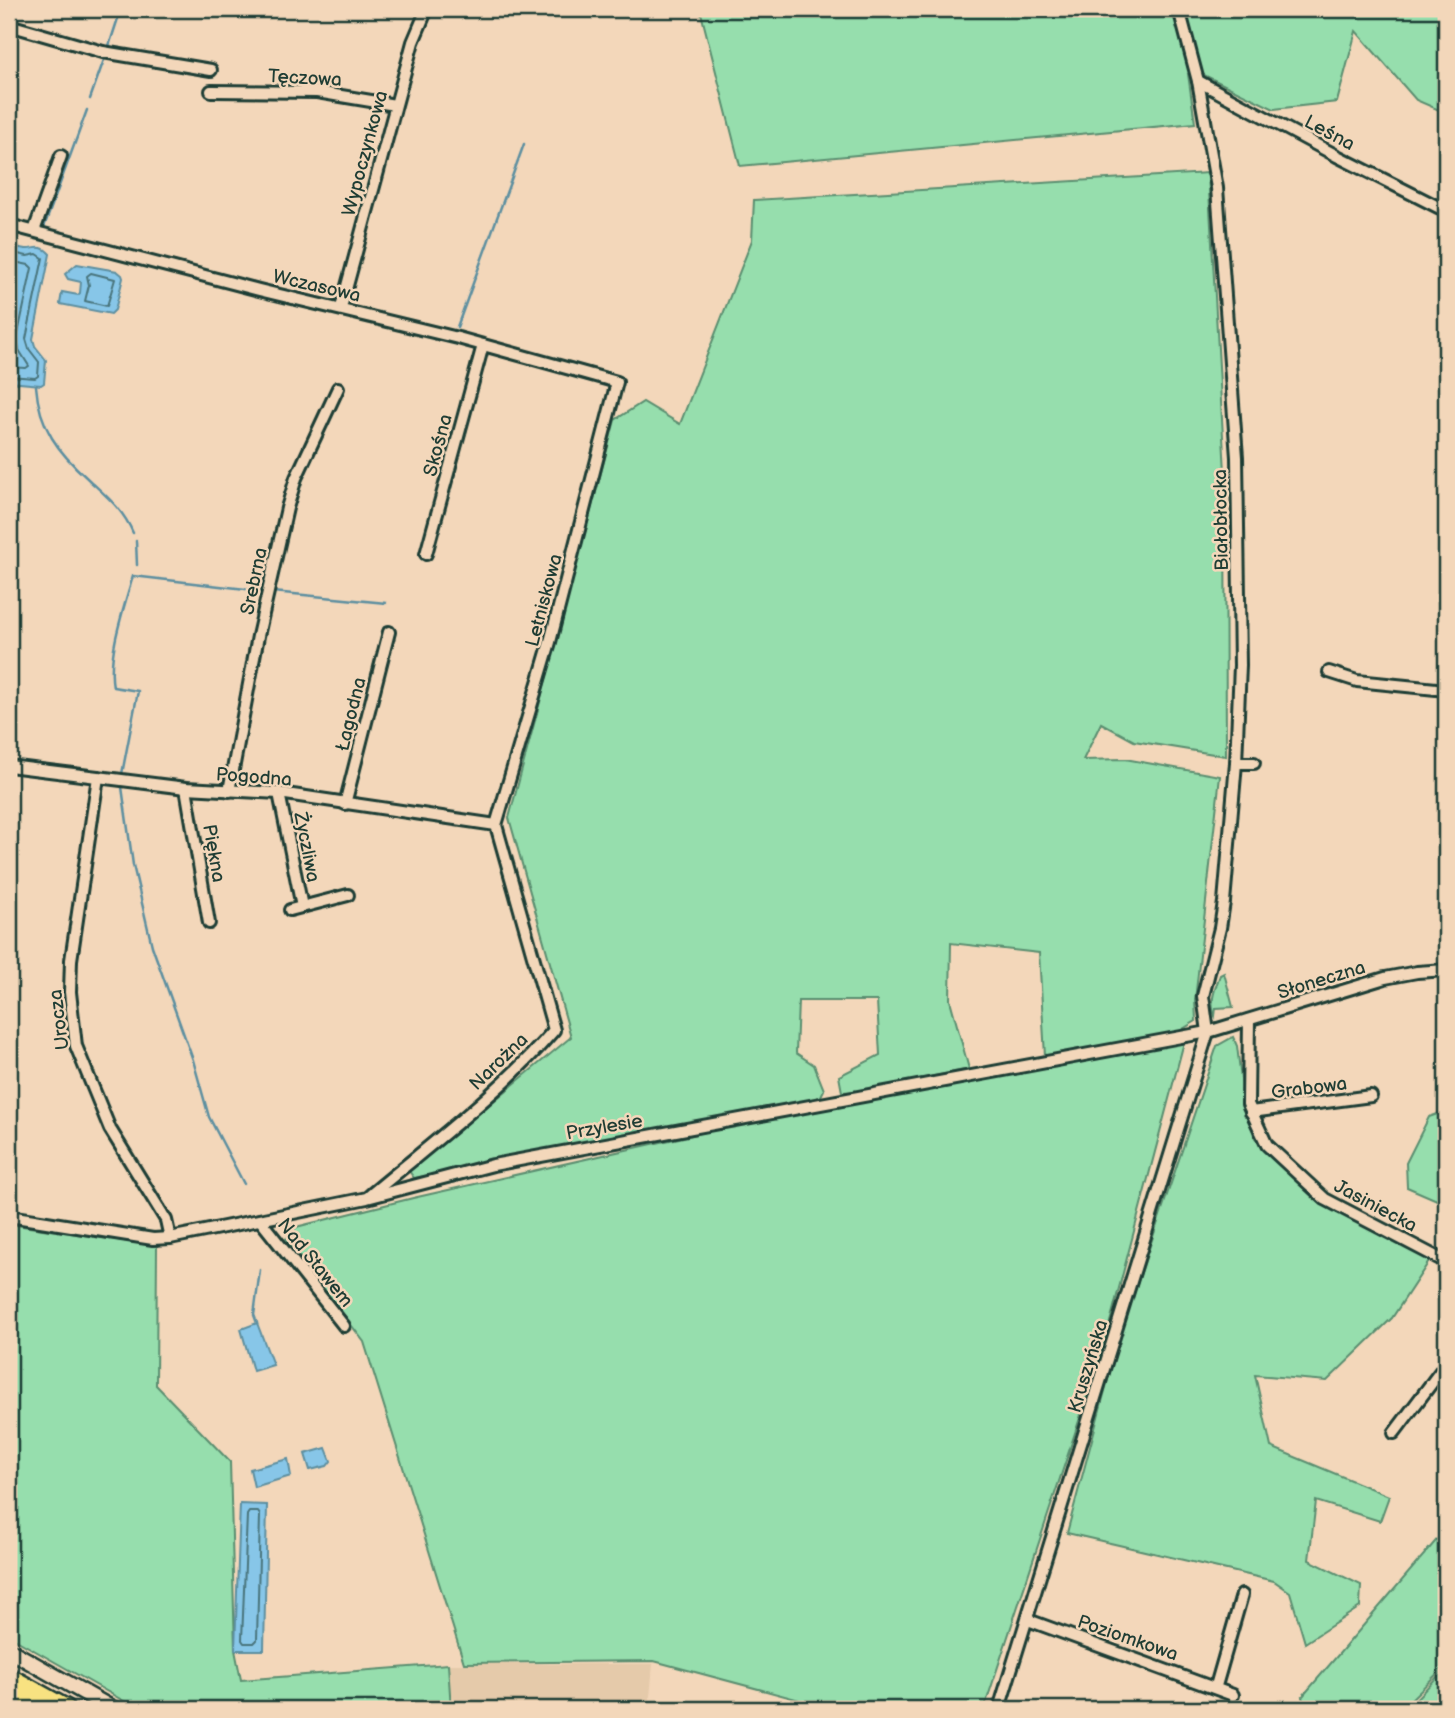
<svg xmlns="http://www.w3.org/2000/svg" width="1455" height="1718" viewBox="0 0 1455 1718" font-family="'Balsamiq Sans',sans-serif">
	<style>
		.built { fill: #e5caaa }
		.green { fill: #96dead; stroke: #5a8e70; stroke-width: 2 }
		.water { fill: #87c6e8; stroke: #5d8fa0; stroke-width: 2 }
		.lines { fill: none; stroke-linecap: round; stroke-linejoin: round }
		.shore { stroke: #49747c; stroke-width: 2 }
		.stream { stroke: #5d8fa0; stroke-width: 2.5 }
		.street-casing { stroke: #1f3d34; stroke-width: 16 }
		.secondary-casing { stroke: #1f3d34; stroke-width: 19 }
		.highway-casing { stroke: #1f3d34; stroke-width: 24 }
		.street { stroke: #f3d7ba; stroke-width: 10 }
		.secondary { stroke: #f3d7ba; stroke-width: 14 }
		.highway { stroke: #f8e281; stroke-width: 19 }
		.labels { text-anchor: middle; stroke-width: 5; stroke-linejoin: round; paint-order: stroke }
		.street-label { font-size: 19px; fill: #1f3d34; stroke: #f3d7ba }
	</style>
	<rect width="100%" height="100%" fill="#f3d7ba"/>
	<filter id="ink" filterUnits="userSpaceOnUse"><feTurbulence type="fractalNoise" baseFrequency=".0143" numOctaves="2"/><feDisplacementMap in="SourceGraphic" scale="14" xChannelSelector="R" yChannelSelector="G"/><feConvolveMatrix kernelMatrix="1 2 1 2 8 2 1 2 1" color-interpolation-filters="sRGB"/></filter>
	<g filter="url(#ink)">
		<path class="built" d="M 653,1664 L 649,1709 L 451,1709 L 448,1664 Z"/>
		<g class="green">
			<path d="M 700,9 L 1446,9 L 1446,113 L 1416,100 L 1356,31 L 1337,102 L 1274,109 L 1202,74 L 1188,74 L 1195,123 L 740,166 Z"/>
			<path d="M 1208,173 L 1225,472 L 1226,756 L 1134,741 L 1101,723 L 1083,760 L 1125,759 L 1220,776 L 1195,1000 L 1196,1021 L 1176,1033 L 1045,1056 L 1039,953 L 951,943 L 950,1000 L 969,1069 L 860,1091 L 842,1092 L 839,1076 L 880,1055 L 877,1001 L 798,1001 L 796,1053 L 814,1065 L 824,1090 L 819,1100 L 774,1117 L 1184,1042 L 1105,1341 L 1118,1341 L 1217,1046 L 1233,1037 L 1237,1046 L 1244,1104 L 1255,1138 L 1324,1202 L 1430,1260 L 1392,1318 L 1327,1381 L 1255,1375 L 1271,1447 L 1389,1496 L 1380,1521 L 1316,1501 L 1309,1560 L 1361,1585 L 1360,1607 L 1305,1643 L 1290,1592 L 1274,1581 L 1067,1533 L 1118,1342 L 1105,1342 L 984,1709 L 833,1709 L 654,1661 L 464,1663 L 364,1342 L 286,1239 L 296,1227 L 413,1198 L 772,1117 L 771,1111 L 414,1178 L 409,1171 L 571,1037 L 509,818 L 615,420 L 643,402 L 680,424 L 752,240 L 754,200 Z"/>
			<path d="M 1224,973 L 1233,1007 L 1216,1008 L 1215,1016 C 1209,1002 1215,989 1220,975 Z"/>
			<path d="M 1446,1111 L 1446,1204 L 1407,1187 L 1406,1163 L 1429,1117 Z"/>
			<path d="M 9,1224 L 157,1246 L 156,1385 L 230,1462 L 235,1650 L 241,1680 L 448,1664 L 451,1709 L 138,1709 L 9,1636 Z"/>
			<path d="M 1446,1529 L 1446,1665 L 1401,1709 L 1306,1709 L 1302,1697 Z"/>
			<path d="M 1446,1668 L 1446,1709 L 1406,1709 Z"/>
		</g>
		<g class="water">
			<path d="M 9,245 C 14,246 22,249 28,249 C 37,248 42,245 50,254 L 33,339 L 35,346 L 46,360 L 44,383 L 41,385 L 9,382 Z"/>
			<path d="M 77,264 L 117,271 L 122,275 L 123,278 L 115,310 L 111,314 L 60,304 L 62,292 L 78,295 L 80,293 L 81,282 L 68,279 L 65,274 Z"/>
			<path d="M 257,1323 L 273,1365 L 253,1371 L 241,1329 Z"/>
			<path d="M 326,1448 L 331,1461 L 327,1466 L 310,1470 L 305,1454 Z"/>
			<path d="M 288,1459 L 291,1476 L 254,1487 L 250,1469 Z"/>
			<path d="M 240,1504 L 267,1505 L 264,1650 L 235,1650 Z"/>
		</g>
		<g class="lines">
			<g class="shore">
				<path d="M 9,252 L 27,256 L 37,254 L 43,258 L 26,339 L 29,349 L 39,362 L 38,376 L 35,378 L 9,376"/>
				<path d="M 9,261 L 29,265 L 32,268 L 17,338 L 19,350 L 29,366 L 26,368 L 9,367"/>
				<path d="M 91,273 L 115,279 L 107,306 L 85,301 L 89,285 L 87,276 Z"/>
				<path d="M 249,1512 L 258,1512 L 260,1515 L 257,1640 L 254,1643 L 244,1643 L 242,1640 L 247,1515 Z"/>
			</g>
			<g class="stream">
				<path d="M 108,49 L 121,9"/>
				<path d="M 90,99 L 105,57"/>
				<path d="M 44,227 L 87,110"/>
				<path d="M 457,327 L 524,144"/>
				<path d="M 36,386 C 39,427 58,452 88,479 C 106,496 123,509 133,533"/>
				<path d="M 136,541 L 137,565"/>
				<path d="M 273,592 L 386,603"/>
				<path d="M 122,774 L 138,691 L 113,687 C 107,655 124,608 133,576 L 263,591"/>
				<path d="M 122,787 L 133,865 L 152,946 L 193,1060 L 209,1117 L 244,1184"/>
				<path d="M 257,1323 L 254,1315 L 260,1270"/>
			</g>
			<g class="street-casing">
				<g id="street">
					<path d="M 9,25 L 103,52 L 211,70"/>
					<path d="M 1198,81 L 1337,156 L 1446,211"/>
					<path d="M 211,91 L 317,92 L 395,105"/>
					<path d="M 9,225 L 259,290 L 458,338 L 617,382 L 550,642 L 496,825"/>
					<path d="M 34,231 L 61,156"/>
					<path d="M 341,308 L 413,42 L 427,9"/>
					<path d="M 426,554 L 483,345"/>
					<path d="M 1329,672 L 1357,681 L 1446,690"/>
					<path d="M 1236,763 L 1254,763"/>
					<path d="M 9,766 L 186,788 L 279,793 L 496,825"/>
					<path d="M 98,777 L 71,960 L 70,992 L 76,1046 L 110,1129 L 166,1220 L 170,1238"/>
					<path d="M 186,788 L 209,923"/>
					<path d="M 229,791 L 258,636 L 287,508 L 296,478 L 338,388"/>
					<path d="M 279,793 L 302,907"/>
					<path d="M 345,804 L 389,632"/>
					<path d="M 290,910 L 348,895"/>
					<path d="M 1249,1020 L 1248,1104 L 1267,1145 L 1325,1199 L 1446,1262"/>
					<path d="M 1251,1112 L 1371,1096"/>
					<path d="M 369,1196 C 432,1143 500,1093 554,1030 L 496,825"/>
					<path d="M 9,1216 L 153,1239 L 170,1238 L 367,1198 L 493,1165 L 1208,1032 L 1385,978 L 1417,972 L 1446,970"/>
					<path d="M 260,1220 L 344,1326"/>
					<path d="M 1394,1433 L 1446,1364"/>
					<path d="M 1028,1620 L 1233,1695"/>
					<path d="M 1216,1686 L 1242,1595"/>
					<path d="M 999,1709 L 1208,1032 L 1203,996 L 1220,928 L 1224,902 L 1236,763 L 1240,665 L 1237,457 L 1217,188 L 1198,81 L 1179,9"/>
				</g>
			</g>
			<g class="secondary-casing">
				<path id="secondary" d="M 9,1650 L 113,1709"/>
			</g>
			<g class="highway-casing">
				<g id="highway">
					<path d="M 9,1678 L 65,1709"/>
					<path d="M 9,1696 L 32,1709"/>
				</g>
			</g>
			<use href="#street" class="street"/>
			<use href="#secondary" class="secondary"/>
			<use href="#highway" class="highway"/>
		</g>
	</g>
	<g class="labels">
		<g class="street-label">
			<text transform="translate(305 77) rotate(3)" y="7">Tęczowa</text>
			<text transform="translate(1330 132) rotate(28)" y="7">Leśna</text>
			<text transform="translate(364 153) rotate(-75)" y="7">Wypoczynkowa</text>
			<text transform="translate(317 285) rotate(13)" y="7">Wczasowa</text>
			<text transform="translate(437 445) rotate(-75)" y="7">Skośna</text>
			<text transform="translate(1220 520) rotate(-91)" y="7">Białobłocka</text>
			<text transform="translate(253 581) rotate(-78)" y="7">Srebrna</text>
			<text transform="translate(543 600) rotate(-75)" y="7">Letniskowa</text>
			<text transform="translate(350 714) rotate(-76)" y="7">Łagodna</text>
			<text transform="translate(254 776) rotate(4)" y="7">Pogodna</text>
			<text transform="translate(308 847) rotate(79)" y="7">Życzliwa</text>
			<text transform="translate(215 853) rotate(80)" y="7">Piękna</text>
			<text transform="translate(1321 979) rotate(-17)" y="7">Słoneczna</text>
			<text transform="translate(58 1020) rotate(-97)" y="7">Urocza</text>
			<text transform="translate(498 1061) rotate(-44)" y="7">Narożna</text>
			<text transform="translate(1309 1087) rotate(-7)" y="7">Grabowa</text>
			<text transform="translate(604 1126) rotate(-10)" y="7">Przylesie</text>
			<text transform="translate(1376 1205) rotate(28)" y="7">Jasiniecka</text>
			<text transform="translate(316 1262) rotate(51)" y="7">Nad Stawem</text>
			<text transform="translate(1087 1366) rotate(-73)" y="7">Kruszyńska</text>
			<text transform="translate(1128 1637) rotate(19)" y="7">Poziomkowa</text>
		</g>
	</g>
	<rect width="1455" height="1718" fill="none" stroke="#f3d7ba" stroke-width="35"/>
	<rect x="18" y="18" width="1420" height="1683" fill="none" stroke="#1f3d34" stroke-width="2.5" filter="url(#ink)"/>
</svg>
